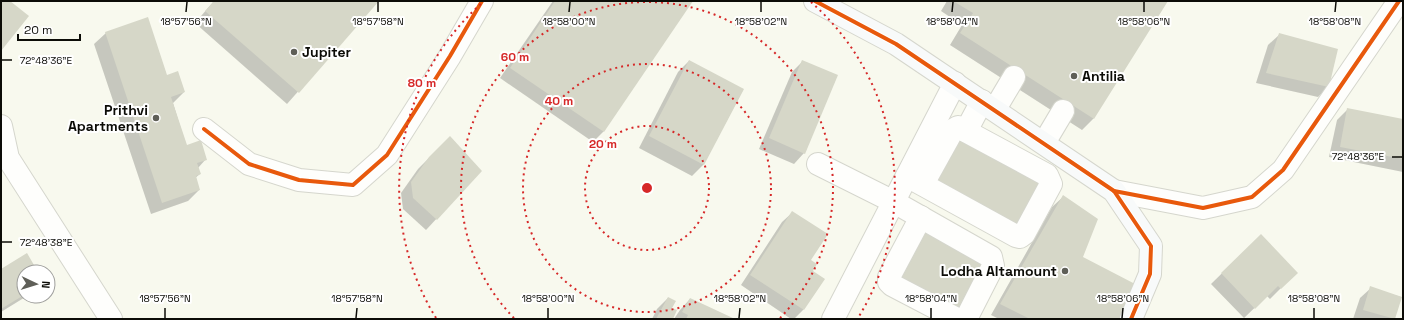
<svg xmlns="http://www.w3.org/2000/svg" width="1404" height="320" viewBox="0 0 1404 320" font-family="'Space Grotesk',sans-serif">
	<style>
		.shadow { fill: #0003 }
		.building { fill: #d6d7c8 }
		.lines { fill: none; stroke-linecap: round; stroke-linejoin: round }
		.street-casing { stroke: #d5d6cd; stroke-width: 24 }
		.secondary-casing { stroke: #d5d6cd; stroke-width: 24 }
		.street { stroke: #fefefc; stroke-width: 22 }
		.secondary { stroke: #f8fafa; stroke-width: 22 }
		.cycleway-casing { stroke: #fff; stroke-width: 6 }
		.cycleway { stroke: #e8590c; stroke-width: 4 }
		.ticks { fill: none; stroke: #0c0c07; stroke-width: 1.5 }
		.ring { fill: none; stroke: #d62828; stroke-width: 2; stroke-dasharray: 2 4 }
		.poi-dot { fill: #5f5f58; stroke: #fff; stroke-width: 1.5 }
		.labels { text-anchor: middle; stroke-width: 4; stroke-linejoin: round; paint-order: stroke }
		.poi-label { font-size: 14px; font-weight: bold; fill: #0c0c07; stroke: #fff; text-anchor: start }
		.ticks-label { font-size: 10px; text-anchor: middle; fill: #0c0c07; stroke: #fff; stroke-width: 4; stroke-linejoin: round; paint-order: stroke }
		.centre { fill: #d62828; stroke: #fff; stroke-width: 2 }
		.ring-label { font-size: 12px; text-anchor: middle; font-weight: bold; fill: #d62828; stroke: #fff; stroke-width: 4; stroke-linejoin: round; paint-order: stroke }
	</style>
	<rect width="100%" height="100%" fill="#f8f9ee"/>
	<g class="shadow">
		<path d="M 214,1 L 378,1 L 287,104 L 195,23 Z"/>
		<path d="M 553,1 L 692,1 L 603,132 L 593,142 L 500,78 Z"/>
		<path d="M 947,1 L 1167,1 L 1093,119 L 1082,130 L 950,45 L 962,25 L 941,11 Z"/>
		<path d="M 106,33 L 167,76 L 184,92 L 173,103 L 186,146 L 206,159 L 198,168 L 200,174 L 195,178 L 199,190 L 188,201 L 151,214 L 94,44 Z"/>
		<path d="M 1279,35 L 1328,87 L 1318,97 L 1256,83 L 1268,45 Z"/>
		<path d="M 689,61 L 743,90 L 703,165 L 692,176 L 639,148 L 678,72 Z"/>
		<path d="M 803,61 L 804,153 L 794,164 L 759,149 L 792,72 Z"/>
		<path d="M 1348,109 L 1403,120 L 1403,172 L 1329,157 L 1337,120 Z"/>
		<path d="M 450,137 L 481,171 L 426,230 L 403,209 L 401,193 L 418,169 Z"/>
		<path d="M 1063,197 L 1081,257 L 1118,319 L 999,319 L 991,315 L 1052,207 Z"/>
		<path d="M 793,212 L 811,271 L 824,279 L 803,310 L 794,319 L 791,319 L 741,285 L 782,222 Z"/>
		<path d="M 1261,235 L 1286,283 L 1270,299 L 1267,296 L 1244,318 L 1211,284 Z"/>
		<path d="M 1,270 L 37,272 L 24,272 L 24,296 L 27,296 L 1,312 Z"/>
		<path d="M 1371,288 L 1401,297 L 1394,319 L 1353,319 L 1360,298 Z"/>
		<path d="M 668,298 L 672,319 L 652,319 L 657,309 Z"/>
		<path d="M 690,299 L 733,319 L 674,319 L 680,310 Z"/>
	</g>
	<g class="building">
		<path d="M 1,1 L 10,1 L 29,16 L 1,51 Z"/>
		<path d="M 214,1 L 379,1 L 299,93 L 205,11 Z"/>
		<path d="M 555,1 L 693,1 L 604,132 L 510,68 Z"/>
		<path d="M 953,1 L 1168,1 L 1094,119 L 960,33 L 973,13 Z"/>
		<path d="M 148,17 L 167,75 L 178,71 L 185,92 L 171,97 L 187,145 L 201,140 L 207,160 L 197,163 L 201,174 L 196,176 L 200,190 L 162,203 L 105,32 Z"/>
		<path d="M 1279,33 L 1338,49 L 1329,87 L 1266,73 Z"/>
		<path d="M 689,60 L 744,89 L 704,165 L 649,136 Z"/>
		<path d="M 802,60 L 838,75 L 805,154 L 769,138 Z"/>
		<path d="M 1347,108 L 1403,119 L 1403,159 L 1340,147 Z"/>
		<path d="M 957,133 L 1047,183 L 1019,233 L 930,183 Z"/>
		<path d="M 450,136 L 482,171 L 437,220 L 413,198 L 411,182 L 429,157 Z"/>
		<path d="M 1063,195 L 1098,219 L 1083,257 L 1137,285 L 1119,319 L 1030,319 L 1000,304 Z"/>
		<path d="M 792,211 L 828,234 L 811,260 L 817,264 L 813,271 L 825,279 L 804,310 L 750,275 Z"/>
		<path d="M 920,230 L 987,264 L 962,315 L 895,282 Z"/>
		<path d="M 1261,234 L 1298,273 L 1281,289 L 1278,286 L 1255,309 L 1221,273 Z"/>
		<path d="M 27,253 L 38,272 L 24,272 L 24,295 L 1,309 L 1,269 Z"/>
		<path d="M 1370,286 L 1402,297 L 1395,319 L 1363,310 Z"/>
		<path d="M 668,297 L 676,301 L 672,308 L 677,310 L 673,319 L 656,319 Z"/>
		<path d="M 690,298 L 735,319 L 686,319 L 688,315 L 682,312 Z"/>
	</g>
	<g class="lines">
		<g class="street-casing">
			<g id="street">
				<path d="M 995,109 L 1014,77"/>
				<path d="M 1,126 L 8,158 L 111,319"/>
				<path d="M 204,129 L 249,164 L 299,180 L 353,185 L 387,155 L 450,56 L 482,1"/>
				<path d="M 966,131 L 982,101"/>
				<path d="M 1044,143 L 1063,111"/>
				<path d="M 818,164 L 894,202 L 991,257 L 993,266 L 966,319"/>
				<path d="M 907,176 L 1016,236 L 1020,237 L 1024,234 L 1051,184 L 1047,175 L 958,127 L 953,130 L 923,184"/>
				<path d="M 1114,191 L 1203,208 L 1252,197 L 1283,170 L 1399,1"/>
				<path d="M 921,217 L 889,277 L 889,282 L 892,285 L 957,319"/>
				<path d="M 833,319 L 955,83"/>
			</g>
		</g>
		<g class="secondary-casing">
			<path id="secondary" d="M 815,1 L 896,44 L 1114,191 L 1151,246 L 1150,274 L 1131,319"/>
		</g>
		<use href="#street" class="street"/>
		<use href="#secondary" class="secondary"/>
		<g class="cycleway-casing">
			<g id="cycleway">
				<path d="M 815,1 L 896,44 L 1114,191 L 1151,246 L 1150,274 L 1131,319"/>
				<path d="M 204,129 L 249,164 L 299,180 L 353,185 L 387,155 L 450,56 L 482,1"/>
				<path d="M 1114,191 L 1203,208 L 1252,197 L 1283,170 L 1399,1"/>
			</g>
		</g>
		<use href="#cycleway" class="cycleway"/>
	</g>
	<path class="ticks" d="M 186,12 L 187,2M 378,12 L 378,2M 569,12 L 570,2M 761,12 L 761,2M 952,12 L 953,2M 1144,12 L 1144,2M 1335,12 L 1336,2M 2,60 L 12,60M 1392,157 L 1402,157M 2,242 L 12,242M 165,318 L 165,308M 356,318 L 357,308M 548,318 L 548,308M 739,318 L 740,308M 931,318 L 931,308M 1122,318 L 1123,308M 1314,318 L 1314,308"/>
	<g class="ring">
		<circle cx="647" cy="188" r="62"/>
		<circle cx="647" cy="188" r="124"/>
		<path d="M514 318A186 186 0 1 1 780 318"/>
		<path d="M436 318A248 248 0 0 1 483 2M811 2A248 248 0 0 1 858 318"/>
	</g>
	<g class="poi-dot">
		<circle cx="294" cy="52" r="4"/>
		<circle cx="1074" cy="76" r="4"/>
		<circle cx="156" cy="118" r="4"/>
		<circle cx="1065" cy="271" r="4"/>
	</g>
	<g class="labels">
		<g class="poi-label">
			<text x="302" y="57">Jupiter</text>
			<text x="1082" y="81">Antilia</text>
			<text x="148" y="115" text-anchor="end">Prithvi<tspan x="148" dy="16">Apartments</tspan></text>
			<text x="1057" y="276" text-anchor="end">Lodha Altamount</text>
		</g>
	</g>
	<g class="ticks-label">
		<text x="186" y="25">18°57'56"N</text>
		<text x="378" y="25">18°57'58"N</text>
		<text x="569" y="25">18°58'00"N</text>
		<text x="761" y="25">18°58'02"N</text>
		<text x="952" y="25">18°58'04"N</text>
		<text x="1144" y="25">18°58'06"N</text>
		<text x="1335" y="25">18°58'08"N</text>
		<text x="46" y="64">72°48'36"E</text>
		<text x="1358" y="160">72°48'36"E</text>
		<text x="46" y="246">72°48'38"E</text>
		<text x="165" y="302">18°57'56"N</text>
		<text x="357" y="302">18°57'58"N</text>
		<text x="548" y="302">18°58'00"N</text>
		<text x="740" y="302">18°58'02"N</text>
		<text x="931" y="302">18°58'04"N</text>
		<text x="1123" y="302">18°58'06"N</text>
		<text x="1314" y="302">18°58'08"N</text>
	</g>
	<circle cx="647" cy="188" r="6" class="centre"/>
	<g class="ring-label">
		<text x="515" y="61">60 m</text>
		<text x="422" y="87">80 m</text>
		<text x="559" y="105">40 m</text>
		<text x="603" y="148">20 m</text>
	</g>
	<rect width="1404" height="320" fill="none" stroke="#0c0c07" stroke-width="4"/>
	<g transform="translate(36 284) rotate(94)"><circle r="19" fill="#ffffff" stroke="#9e9e9c"/>
	<path d="M0-3L7 15L0 10L-7 15Z" fill="#5f5f58"/>
	<text y="-6" font-size="11" font-weight="bold" text-anchor="middle" fill="#0c0c07">N</text>
	</g>
	<path d="M18 34v6h62v-6" fill="none" stroke="#0c0c07" stroke-width="2"/>
	<text x="24" y="34" font-size="12" fill="#0c0c07" stroke="#ffffff" stroke-width="3" paint-order="stroke">20 m</text>
</svg>
